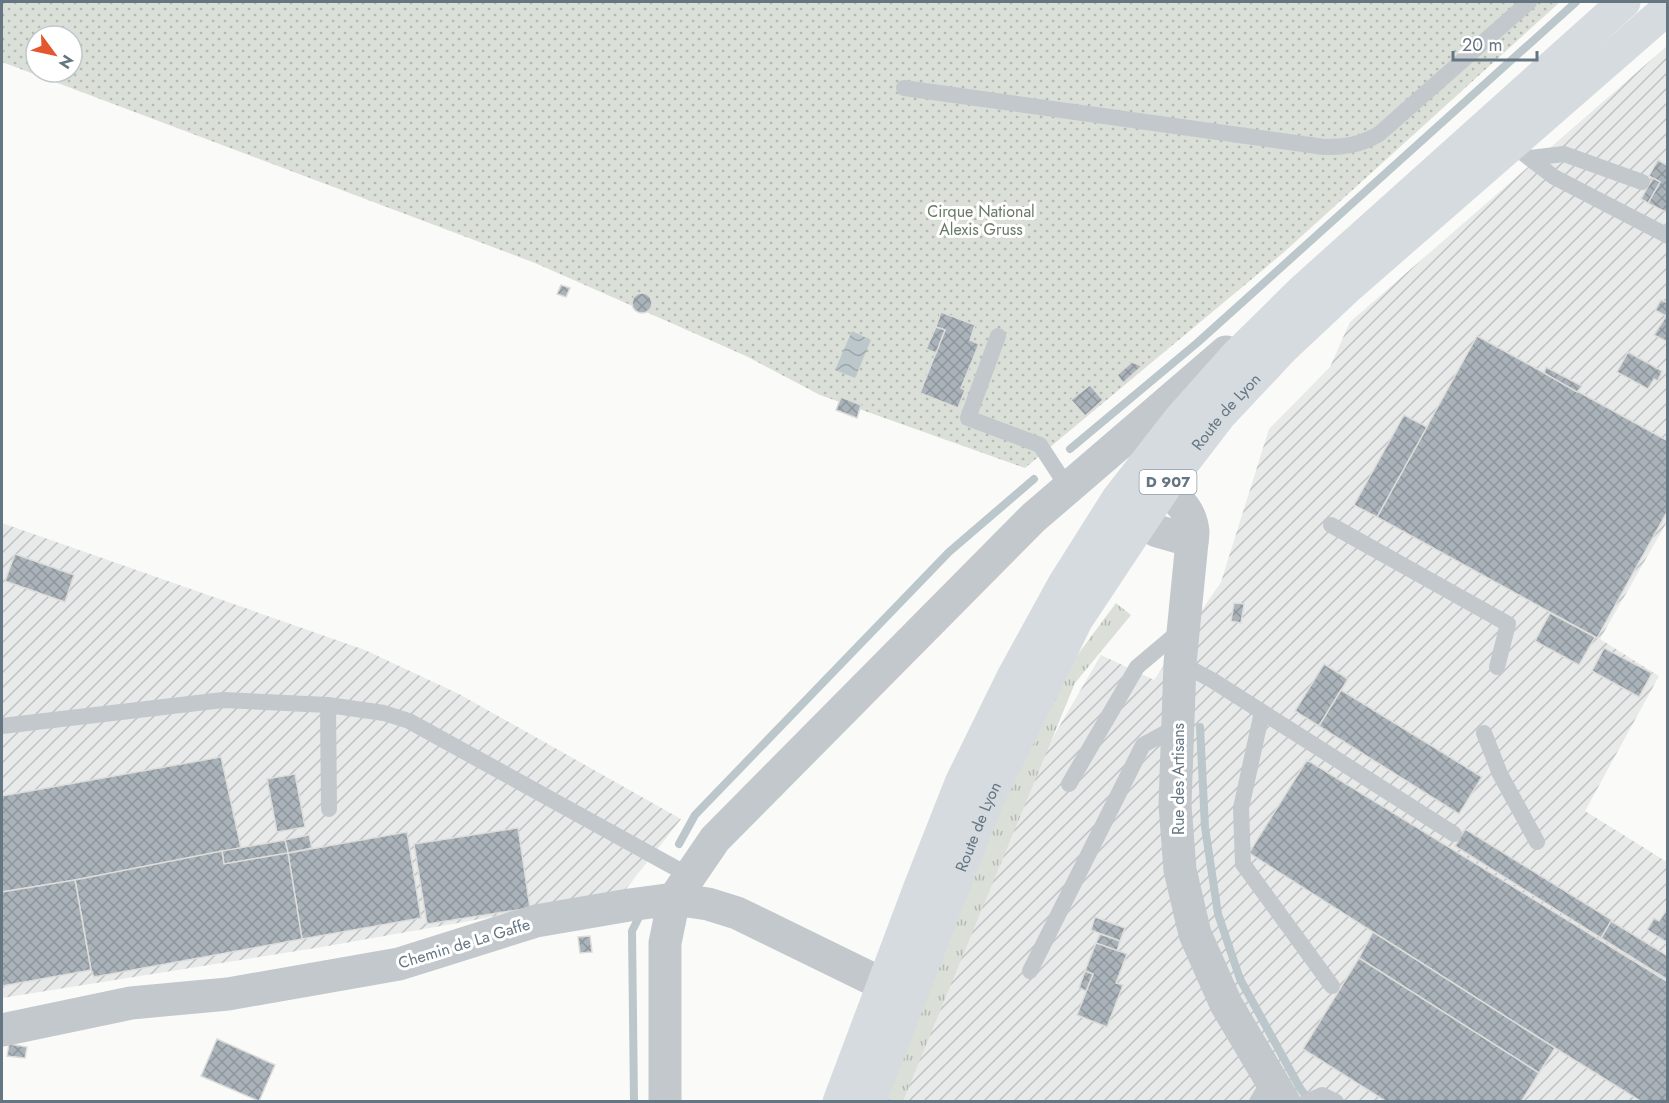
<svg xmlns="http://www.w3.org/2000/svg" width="1669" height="1103" viewBox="0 0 1669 1103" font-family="Jost,sans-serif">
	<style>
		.industrial { fill: url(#industrial-furrows) }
		.grass { fill: url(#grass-tufts) }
		.park { fill: url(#park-dots); fill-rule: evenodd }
		.water { fill: url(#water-waves) }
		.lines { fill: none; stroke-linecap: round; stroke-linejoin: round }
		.stream { stroke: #bbc7cb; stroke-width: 8 }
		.building { fill: url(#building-cross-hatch); stroke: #dcdcda; stroke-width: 1.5 }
		.service { stroke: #c3c8cc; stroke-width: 16 }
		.minor { stroke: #c3c8cc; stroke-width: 33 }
		.primary { stroke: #d6dbdf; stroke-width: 33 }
		.labels { text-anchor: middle; stroke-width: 6; stroke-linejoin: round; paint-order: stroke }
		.shield { fill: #fff; stroke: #939fa8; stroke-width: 1.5 }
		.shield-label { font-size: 15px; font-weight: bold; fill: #657683 }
		.park-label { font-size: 16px; fill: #687a64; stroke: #fff }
		.street-label { font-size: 16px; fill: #657683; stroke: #fff }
	</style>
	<defs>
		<pattern id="industrial-furrows" width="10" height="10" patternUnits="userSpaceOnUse" patternTransform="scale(1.5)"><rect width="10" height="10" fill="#e8e9e9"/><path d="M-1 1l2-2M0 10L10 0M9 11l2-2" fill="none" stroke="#c0c1c2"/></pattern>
		<pattern id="grass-tufts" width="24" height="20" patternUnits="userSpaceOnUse" patternTransform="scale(1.5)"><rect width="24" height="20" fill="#dadfd7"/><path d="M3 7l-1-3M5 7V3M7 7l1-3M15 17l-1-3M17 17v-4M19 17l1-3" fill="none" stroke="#b4b9b4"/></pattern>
		<pattern id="park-dots" width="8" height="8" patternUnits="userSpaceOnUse" patternTransform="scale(1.5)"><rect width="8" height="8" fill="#dadfd7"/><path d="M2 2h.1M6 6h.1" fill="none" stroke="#b4b9b4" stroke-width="1.8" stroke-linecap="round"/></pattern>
		<pattern id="water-waves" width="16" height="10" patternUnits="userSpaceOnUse" patternTransform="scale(1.5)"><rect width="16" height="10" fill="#bbc7cb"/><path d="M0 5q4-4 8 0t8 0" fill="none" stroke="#9ca6aa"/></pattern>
		<pattern id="building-cross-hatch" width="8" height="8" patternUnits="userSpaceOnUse" patternTransform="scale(1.5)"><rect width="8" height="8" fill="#aab3b9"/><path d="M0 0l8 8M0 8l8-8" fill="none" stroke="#8e969c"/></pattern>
	</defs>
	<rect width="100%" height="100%" fill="#fafaf8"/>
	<g class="industrial">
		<path d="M 1667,46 L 1667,522 L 1600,639 L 1659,676 L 1585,811 L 1667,862 L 1667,1101 L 895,1102 L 1021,792 L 1101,655 L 1154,680 L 1221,582 L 1269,429 L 1330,367 L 1350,322 Z"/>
		<path d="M 2,523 L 365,650 L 459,694 L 681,819 L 622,894 L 322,947 L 2,998 Z"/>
	</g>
	<path class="grass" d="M 1116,603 L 1131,615 L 1075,683 L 903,1101 L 882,1102 L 1026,747 L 1064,673 Z"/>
	<path class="park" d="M 2,2 L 1560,2 L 1283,253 L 1025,468 L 820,395 L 746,356 L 535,263 L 2,62 ZM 36,36 L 72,36 L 72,72 L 36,72 Z"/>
	<path class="water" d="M 852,331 L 871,340 L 855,378 L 835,370 Z"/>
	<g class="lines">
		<g class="stream">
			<path d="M 1070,449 L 1197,343 L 1576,2"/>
			<path d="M 1200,727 L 1205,827 L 1218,914 L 1240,979 L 1300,1088 L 1310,1102"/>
			<path d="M 679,844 L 695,815 L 949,552 L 1034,479"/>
			<path d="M 634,1102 L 632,931 L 639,917"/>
		</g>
	</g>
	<g class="building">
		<path d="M 1658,160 L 1668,166 L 1668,210 L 1666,212 L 1648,203 L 1660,182 L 1649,176 Z"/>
		<path d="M 1653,178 L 1660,182 L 1648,203 L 1641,199 Z"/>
		<path d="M 561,285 L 570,288 L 566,297 L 557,294 Z"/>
		<circle cx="642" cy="303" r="10"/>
		<path d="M 1661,300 L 1668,303 L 1666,316 L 1655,310 Z"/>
		<path d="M 941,312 L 975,325 L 970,340 L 979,344 L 961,388 L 965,390 L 958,408 L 920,393 L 945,330 L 936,327 Z"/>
		<path d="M 1668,313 L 1668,342 L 1654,335 Z"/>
		<path d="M 936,327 L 945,330 L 936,353 L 926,349 Z"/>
		<path d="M 1477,336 L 1668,441 L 1668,510 L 1597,638 L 1377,517 Z"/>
		<path d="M 1628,352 L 1662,371 L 1658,381 L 1654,379 L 1648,389 L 1617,372 Z"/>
		<path d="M 1132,362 L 1142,366 L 1123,383 L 1117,375 Z"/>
		<path d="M 1546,367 L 1582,386 L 1577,392 L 1544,373 Z"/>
		<path d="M 1090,385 L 1103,400 L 1085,416 L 1071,400 Z"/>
		<path d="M 841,397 L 861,405 L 857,418 L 836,410 Z"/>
		<path d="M 1404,415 L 1427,427 L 1377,517 L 1354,505 Z"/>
		<path d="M 15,554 L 74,575 L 65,602 L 5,581 Z"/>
		<path d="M 1234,603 L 1244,604 L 1241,623 L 1231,621 Z"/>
		<path d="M 1550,613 L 1595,637 L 1579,665 L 1535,641 Z"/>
		<path d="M 1604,648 L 1652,673 L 1639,697 L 1592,671 Z"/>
		<path d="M 1324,664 L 1348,679 L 1319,726 L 1295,711 Z"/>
		<path d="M 1341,690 L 1482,777 L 1459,814 L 1319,726 Z"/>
		<path d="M 221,757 L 241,848 L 75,880 L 2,892 L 2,796 Z"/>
		<path d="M 1307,760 L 1668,982 L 1668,1102 L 1642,1102 L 1555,1048 L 1249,853 Z"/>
		<path d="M 295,774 L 305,827 L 277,832 L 267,779 Z"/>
		<path d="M 518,828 L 530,908 L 427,924 L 414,844 Z"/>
		<path d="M 1465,829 L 1612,920 L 1601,938 L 1455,846 Z"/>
		<path d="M 407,832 L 421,918 L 302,939 L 288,853 Z"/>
		<path d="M 309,835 L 312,848 L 288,853 L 285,840 Z"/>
		<path d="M 285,840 L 288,853 L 224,864 L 222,851 Z"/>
		<path d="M 222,851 L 224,864 L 288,853 L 302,939 L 94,977 L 91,970 L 75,880 Z"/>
		<path d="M 75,880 L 91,970 L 2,986 L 2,892 Z"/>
		<path d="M 1668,908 L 1668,943 L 1647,930 L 1654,918 L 1659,921 Z"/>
		<path d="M 1095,917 L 1125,928 L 1120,941 L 1091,930 Z"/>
		<path d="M 1611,921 L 1668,956 L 1668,980 L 1601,938 Z"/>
		<path d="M 1373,932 L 1555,1048 L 1539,1073 L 1359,958 Z"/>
		<path d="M 1100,934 L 1120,941 L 1117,951 L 1096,943 Z"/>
		<path d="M 590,936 L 592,952 L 580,953 L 578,937 Z"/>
		<path d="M 1096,943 L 1127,954 L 1116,983 L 1123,985 L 1107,1027 L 1077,1015 L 1093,974 L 1085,971 Z"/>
		<path d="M 1359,958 L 1539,1073 L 1521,1102 L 1387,1102 L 1303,1049 Z"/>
		<path d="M 1085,971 L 1093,974 L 1086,991 L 1079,988 Z"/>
		<path d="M 217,1039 L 275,1065 L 259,1101 L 201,1076 Z"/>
		<path d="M 9,1044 L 27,1047 L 25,1058 L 7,1056 Z"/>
	</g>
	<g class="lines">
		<g class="service">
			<path d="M 904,88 L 1324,147 C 1345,147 1360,145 1379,134 L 1529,2"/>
			<path d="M 1511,144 L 1554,177 L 1668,236"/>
			<path d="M 1530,158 L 1564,154 L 1642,182"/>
			<path d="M 998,336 L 968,418 L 1040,445 L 1068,488"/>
			<path d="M 1331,525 L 1508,624 L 1497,667"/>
			<path d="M 1180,663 L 1212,680 L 1454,834"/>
			<path d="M 328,705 L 384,713 L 409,721 L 690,876"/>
			<path d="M 1262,712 L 1241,808 L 1243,864 L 1332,986"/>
			<path d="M 2,726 L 223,700 L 328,705 L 329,809"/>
			<path d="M 1484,733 L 1500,774 L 1537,842"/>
			<path d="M 1069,784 L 1137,667 L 1182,629"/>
			<path d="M 1030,971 L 1143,745 L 1178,726"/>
			<path d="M 1257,1102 L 1270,1080"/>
			<path d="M 1306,1102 L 1322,1095 L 1336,1102"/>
		</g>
		<g class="minor">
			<path d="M 1136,494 L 1164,488 C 1179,501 1191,510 1193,532 L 1180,663 L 1175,805 L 1180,870 L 1195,934 L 1226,1004 L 1284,1102"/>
			<path d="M 1142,495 L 1139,511 L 1141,521 L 1157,531 L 1192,541"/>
			<path d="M 2,1030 L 131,1003 L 228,994 L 399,964 L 536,921 L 629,905 L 674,899 L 708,904 L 737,913 L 909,997"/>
			<path d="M 665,1102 L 665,943 L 674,899 L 715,839 L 1033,518 L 1226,352"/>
		</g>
		<g class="primary">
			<path d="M 839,1102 L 920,887 L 961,783 L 1013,677 L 1064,584 L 1117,500 L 1180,419 L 1236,356 L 1303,290 L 1624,2"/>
			<path id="s1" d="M 869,1102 L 987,801 L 1077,619 L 1164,488 L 1220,415 L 1283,348 L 1348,287 L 1668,8"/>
		</g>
	</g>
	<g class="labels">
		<rect class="shield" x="1139.5" y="470" width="57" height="24" rx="4.5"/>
		<g class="shield-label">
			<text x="1168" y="487">D 907</text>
		</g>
		<g class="park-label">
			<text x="981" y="217">Cirque National<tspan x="981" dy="18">Alexis Gruss</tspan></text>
		</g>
		<g class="street-label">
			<text dy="6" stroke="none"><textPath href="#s1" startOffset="782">Route de Lyon</textPath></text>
			<text transform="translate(1178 779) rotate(-90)" y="6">Rue des Artisans</text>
			<text dy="6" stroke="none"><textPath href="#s1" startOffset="296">Route de Lyon</textPath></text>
			<text transform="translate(464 943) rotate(-17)" y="6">Chemin de La Gaffe</text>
		</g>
	</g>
	<rect width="1669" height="1103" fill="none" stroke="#657683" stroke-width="6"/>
	<g transform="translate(54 54) rotate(123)"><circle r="28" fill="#ffffff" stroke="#c1c8cd" stroke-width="1.5"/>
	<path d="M0-4.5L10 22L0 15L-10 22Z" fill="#e4572e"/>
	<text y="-9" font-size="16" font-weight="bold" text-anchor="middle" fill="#657683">N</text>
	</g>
	<path d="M1453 51v9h84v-9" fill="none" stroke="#657683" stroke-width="3"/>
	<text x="1462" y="51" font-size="18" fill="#657683" stroke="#ffffff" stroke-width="4.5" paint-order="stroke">20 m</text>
</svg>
